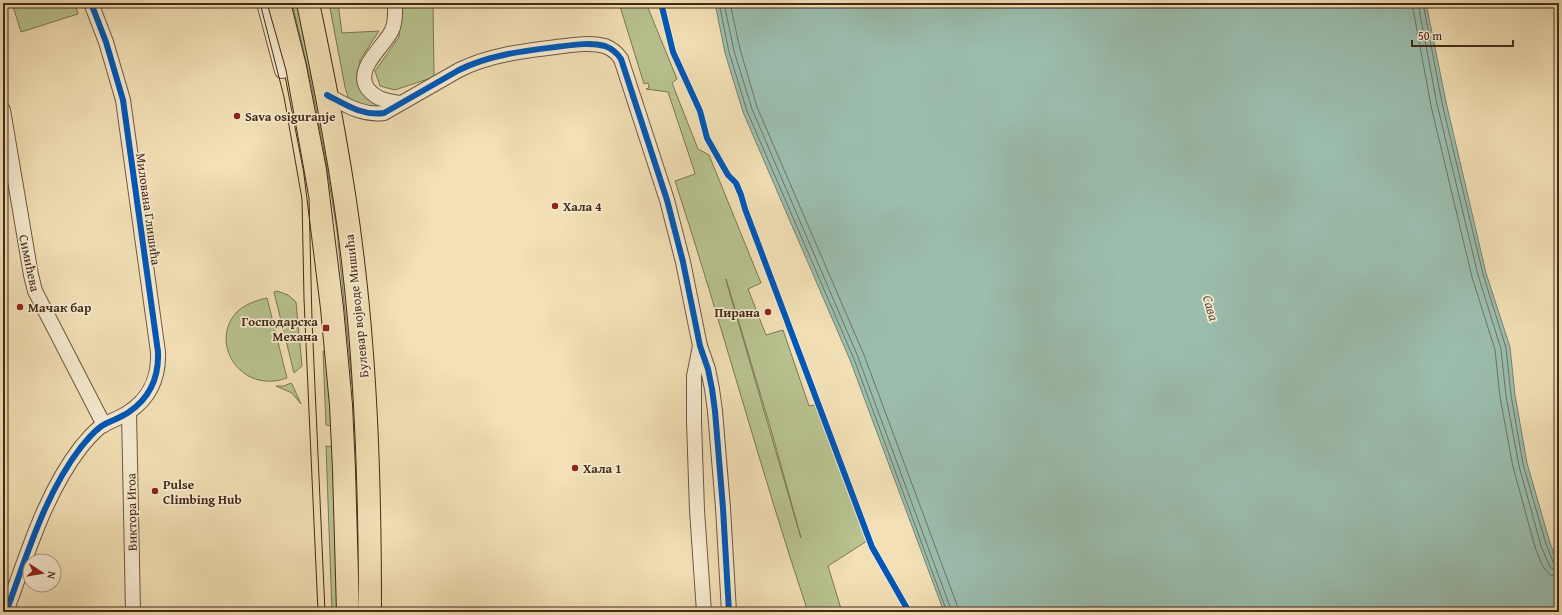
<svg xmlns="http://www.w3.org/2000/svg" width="1562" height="615" viewBox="0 0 1562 615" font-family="'Gentium Book Plus',serif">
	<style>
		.green { fill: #b8c390; stroke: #7d7654; fill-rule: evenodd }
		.water { fill: #9bbdae; stroke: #778272 }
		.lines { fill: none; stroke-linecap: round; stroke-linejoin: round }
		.shore { stroke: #6e7463; stroke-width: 1 }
		.minor-casing { stroke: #6e5840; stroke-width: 16 }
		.primary-casing { stroke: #422a18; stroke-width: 24 }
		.minor { stroke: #f7ebd0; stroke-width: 14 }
		.primary { stroke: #f3e0b6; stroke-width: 22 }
		.tram { stroke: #422a18; stroke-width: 1 }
		.cycleway-casing { stroke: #f7ebd0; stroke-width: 8 }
		.cycleway { stroke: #0057b8; stroke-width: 6 }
		.poi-dot { fill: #8f2418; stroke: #f7ebd0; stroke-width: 1.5 }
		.labels { text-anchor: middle; stroke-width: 3.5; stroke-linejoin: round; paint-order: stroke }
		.poi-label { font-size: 13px; font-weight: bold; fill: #422a18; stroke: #f7ebd0; text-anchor: start }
		.street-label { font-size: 13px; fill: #422a18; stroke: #f7ebd0 }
		.water-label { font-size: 14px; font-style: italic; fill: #584f3e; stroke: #f7ebd0 }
	</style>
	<rect width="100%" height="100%" fill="#f3e0b6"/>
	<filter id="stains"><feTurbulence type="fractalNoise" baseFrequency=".005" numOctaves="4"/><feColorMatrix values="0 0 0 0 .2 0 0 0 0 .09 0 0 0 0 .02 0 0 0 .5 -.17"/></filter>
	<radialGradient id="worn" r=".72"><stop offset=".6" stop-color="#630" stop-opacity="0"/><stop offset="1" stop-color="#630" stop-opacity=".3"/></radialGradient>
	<g class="green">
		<path d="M 12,3 L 75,3 L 78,14 L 21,32 Z"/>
		<path d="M 292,3 L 300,3 L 322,107 L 356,357 L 359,519 L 354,404 L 337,231 L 325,156 L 310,78 Z"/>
		<path d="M 329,3 L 338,3 L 342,33 L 379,31 L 360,60 L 359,76 L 384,105 L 372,107 L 349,100 L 345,87 Z"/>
		<path d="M 400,3 L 433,3 L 434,77 L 395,90 L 380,86 L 375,71 L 399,37 Z"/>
		<path d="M 619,3 L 646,3 L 677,79 L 672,83 L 698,149 L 709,155 L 761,283 L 748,289 L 766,335 L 783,330 L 809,406 L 815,405 L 867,541 L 828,566 L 842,612 L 808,612 C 760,469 722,324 675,181 L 695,174 L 693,167 L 668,92 L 646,89 L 649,88 L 648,83 L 644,84 ZM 726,279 L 772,433 L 801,538 L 726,280 Z"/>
		<path d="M 277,291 L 288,295 L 296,302 L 302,366 L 294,373 L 274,292 Z"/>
		<path d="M 267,298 L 287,378 C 281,380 273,382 266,381 C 233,379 213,339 236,313 C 243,305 257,300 267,298 Z"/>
		<path d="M 323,351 L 327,351 L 332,426 L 326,425 Z"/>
		<path d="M 291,383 L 292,384 L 301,404 L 292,393 L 276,386 L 284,386 Z"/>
		<path d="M 326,446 L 336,447 L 340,612 L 332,612 Z"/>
	</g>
	<path class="water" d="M 715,3 L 1426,3 L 1446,102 L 1486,273 L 1510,347 L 1515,395 L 1527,463 L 1550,543 L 1559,567 L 1559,612 L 944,612 L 850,360 L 743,112 L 725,53 Z"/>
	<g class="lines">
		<g class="shore">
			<path d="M 719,3 L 729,52 L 747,111 L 854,359 L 947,612"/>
			<path d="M 724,3 L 734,51 L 752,109 L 858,357 L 952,612"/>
			<path d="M 730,3 L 740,49 L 757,107 L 864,355 L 957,605 L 958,612"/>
			<path d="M 1412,3 L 1431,106 L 1472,277 L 1495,350 L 1500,397 L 1513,467 L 1535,547 L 1543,567 L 1550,575 L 1559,577"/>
			<path d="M 1418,3 L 1437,104 L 1478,275 L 1501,349 L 1506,396 L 1519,466 L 1541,546 L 1550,567 L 1554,570 L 1559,571"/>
			<path d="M 1423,3 L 1442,103 L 1483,274 L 1506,348 L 1511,395 L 1523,464 L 1546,544 L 1554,564 L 1559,566"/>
		</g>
		<g class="minor-casing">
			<g id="minor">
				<path d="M 264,3 L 282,71 L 295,67"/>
				<path d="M 395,3 C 395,12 396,22 392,30 C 385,46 353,69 368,89 C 377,100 387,101 400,103"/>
				<path d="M 327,95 C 346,105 362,116 384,113 L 459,70 C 489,55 523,51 556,47 C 572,45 590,42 605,46 C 613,49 617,53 621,59 L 667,200 L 683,262 L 700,346 L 708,369 L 712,389 L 715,411 L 723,508 L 729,612"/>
				<path d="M 3,110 L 31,275 L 35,291 L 104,425"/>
				<path d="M 700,346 L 694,376 L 694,422 L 697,510 L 704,612"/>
				<path d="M 129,412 L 133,612"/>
				<path d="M 6,612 C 27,556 44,495 81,447 C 88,439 95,429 105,424 C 113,420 122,417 129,412 C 151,397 159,377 158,352 L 123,100 L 106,42 L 91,3"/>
			</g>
		</g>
		<g class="primary-casing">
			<g id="primary">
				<path d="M 279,3 L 295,67 L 315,170 L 332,308 L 341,405 L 344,469 L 348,612"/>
				<path d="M 308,3 C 326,89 343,174 353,261 C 367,377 370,495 370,612"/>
			</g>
		</g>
		<use href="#minor" class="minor"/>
		<use href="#primary" class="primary"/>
		<g class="tram">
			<path d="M 260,3 L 284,97 L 302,199 L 304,299 L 318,612"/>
			<path d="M 267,3 L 286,70 L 309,198 L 312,320 L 325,612"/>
		</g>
		<g class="cycleway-casing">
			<g id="cycleway">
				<path d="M 661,3 L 673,52 L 700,111 L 707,138 L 728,175 L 736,183 L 741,195 L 745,209 L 872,547 L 909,612"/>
				<path d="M 327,95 C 346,105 362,116 384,113 L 459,70 C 489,55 523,51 556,47 C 572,45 590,42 605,46 C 613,49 617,53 621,59 L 667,200 L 683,262 L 700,346 L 708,369 L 712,389 L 715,411 L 723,508 L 729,612"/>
				<path d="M 6,612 C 27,556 44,495 81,447 C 88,439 95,429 105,424 C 113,420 122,417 129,412 C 151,397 159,377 158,352 L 123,100 L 106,42 L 91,3"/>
			</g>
		</g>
		<use href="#cycleway" class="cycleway"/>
	</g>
	<g class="poi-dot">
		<circle cx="237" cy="116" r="4"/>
		<circle cx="555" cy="206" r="4"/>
		<circle cx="20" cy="307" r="4"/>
		<circle cx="768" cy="312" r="4"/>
		<rect x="322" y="324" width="8" height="8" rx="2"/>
		<circle cx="575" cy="468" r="4"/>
		<circle cx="155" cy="491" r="4"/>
	</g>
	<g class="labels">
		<g class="poi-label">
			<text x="245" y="121">Sava osiguranje</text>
			<text x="563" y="211">Хала 4</text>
			<text x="28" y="312">Мачак бар</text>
			<text x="760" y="317" text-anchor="end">Пирана</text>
			<text x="318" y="326" text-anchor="end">Господарска<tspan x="318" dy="15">Механа</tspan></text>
			<text x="583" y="473">Хала 1</text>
			<text x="163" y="489">Pulse<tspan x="163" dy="15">Climbing Hub</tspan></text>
		</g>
		<g class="street-label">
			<text transform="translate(149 209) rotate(82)" y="5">Милована Глишића</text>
			<text transform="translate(30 263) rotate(78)" y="5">Симићева</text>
			<text transform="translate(356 306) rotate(-96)" y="5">Булевар војводе Мишића</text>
			<text transform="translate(131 512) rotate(-91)" y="5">Виктора Игоа</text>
		</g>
		<g class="water-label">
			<text transform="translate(1211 308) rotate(73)" y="5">Сава</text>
		</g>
	</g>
	<rect width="1562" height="615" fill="none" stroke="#f3e0b6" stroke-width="16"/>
	<rect x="4" y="4" width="1554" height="607" fill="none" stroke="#422a18" stroke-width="2"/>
	<rect x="8" y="8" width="1546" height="599" fill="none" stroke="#422a18"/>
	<g transform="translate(42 573) rotate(102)"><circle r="19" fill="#f7ebd0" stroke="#af9e86"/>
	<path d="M0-3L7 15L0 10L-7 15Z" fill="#8f2418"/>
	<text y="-6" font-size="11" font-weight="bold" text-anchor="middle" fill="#422a18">N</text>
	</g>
	<path d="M1412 40v6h101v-6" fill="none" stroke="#422a18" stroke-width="2"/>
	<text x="1418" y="40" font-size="12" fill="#422a18" stroke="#f7ebd0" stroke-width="3" paint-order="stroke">50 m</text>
	<rect width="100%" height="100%" filter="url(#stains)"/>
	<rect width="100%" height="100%" fill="url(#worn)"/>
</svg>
